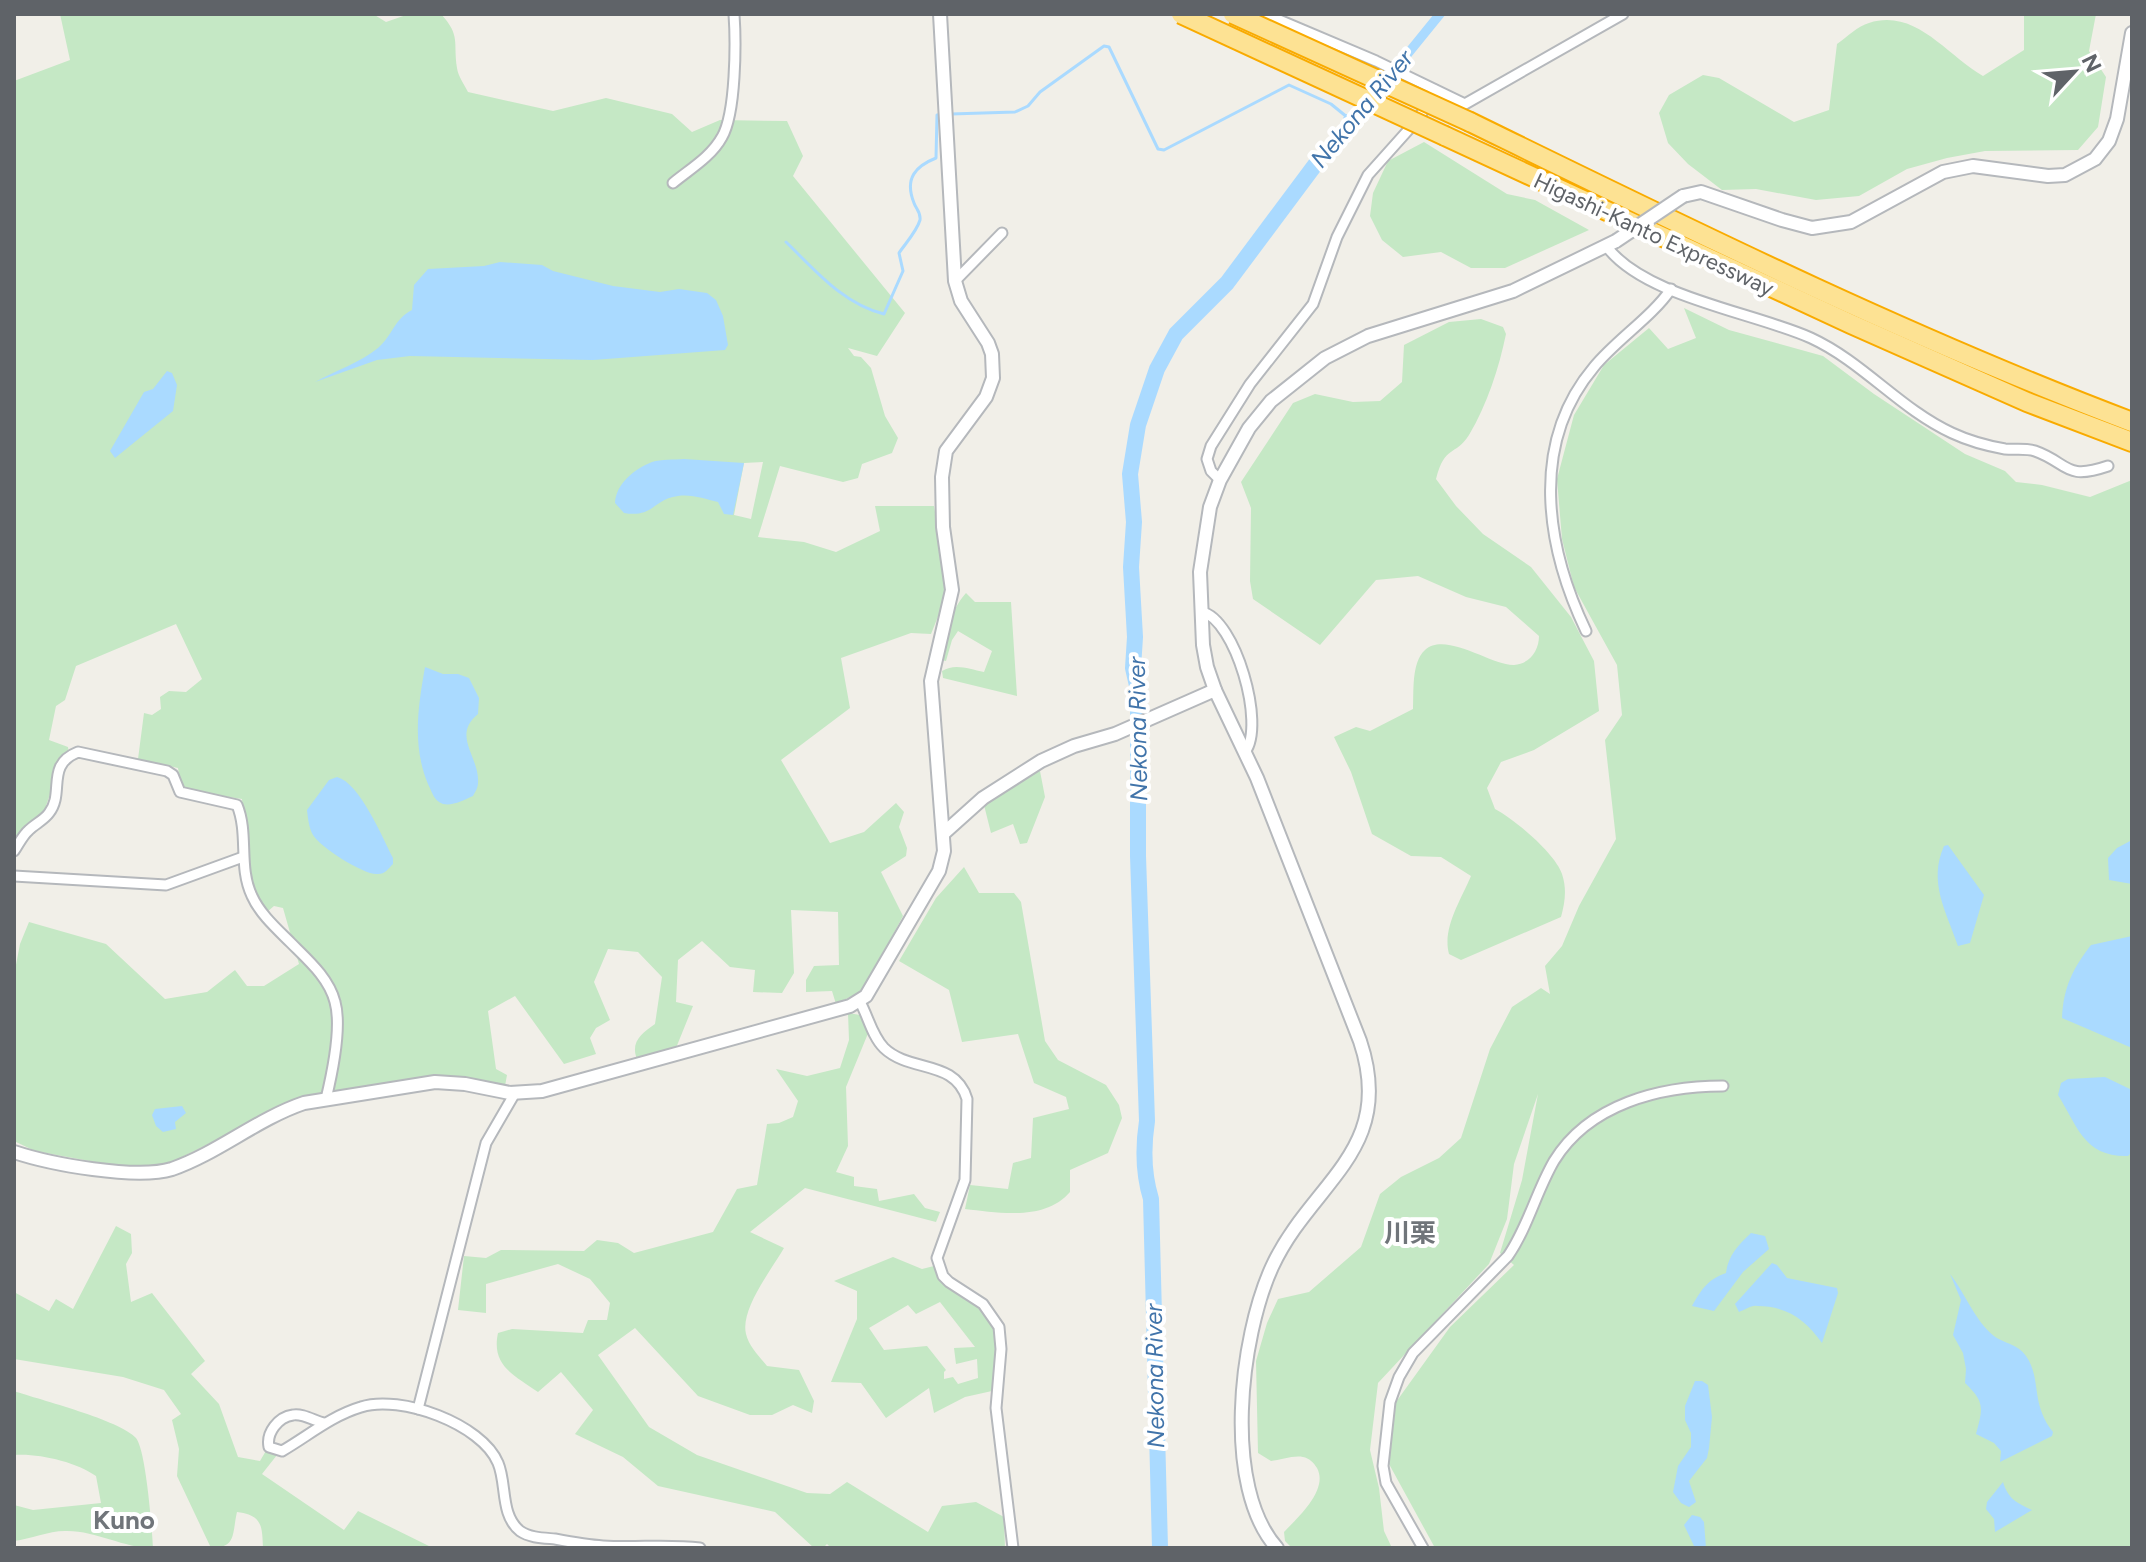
<svg xmlns="http://www.w3.org/2000/svg" width="2146" height="1562" viewBox="0 0 2146 1562" font-family="Figtree,'Noto Sans JP',sans-serif">
	<style>
		.green { fill: #c5e8c5; fill-rule: evenodd }
		.water { fill: #aadaff }
		.lines { fill: none; stroke-linecap: round; stroke-linejoin: round }
		.stream { stroke: #aadaff; stroke-width: 3 }
		.river { stroke: #aadaff; stroke-width: 16 }
		.minor-casing { stroke: #b5b8bc; stroke-width: 13 }
		.tertiary-casing { stroke: #b5b8bc; stroke-width: 16 }
		.motorway-casing { stroke: #f9ab00; stroke-width: 22 }
		.minor { stroke: #fff; stroke-width: 9 }
		.tertiary { stroke: #fff; stroke-width: 12 }
		.motorway { stroke: #fde293; stroke-width: 18 }
		.tertiary-bridge-casing { stroke: #b5b8bc; stroke-width: 16; stroke-linecap: butt }
		.motorway-bridge-casing { stroke: #f9ab00; stroke-width: 22; stroke-linecap: butt }
		.tertiary-bridge { stroke: #fff; stroke-width: 12 }
		.motorway-bridge { stroke: #fde293; stroke-width: 18 }
		.labels { text-anchor: middle; stroke-width: 8; stroke-linejoin: round; paint-order: stroke }
		.street-label { font-size: 22px; fill: #5f6368; stroke: #fff }
		.water-label { font-size: 24px; font-style: italic; fill: #4174aa; stroke: #fff }
		.quarter-label { font-size: 26px; font-weight: bold; fill: #70757a; stroke: #fff }
	</style>
	<rect width="100%" height="100%" fill="#f1efe8"/>
	<g class="green">
		<path d="M 60,14 L 155,14 L 156,16 L 172,14 L 373,14 L 386,22 L 409,14 L 441,14 C 461,36 453,42 457,68 C 458,76 464,84 468,92 L 553,111 L 606,98 L 672,114 L 692,132 L 720,120 L 787,121 L 803,156 L 793,176 L 905,313 L 877,356 L 848,348 L 854,356 L 861,357 L 871,368 L 885,416 L 898,438 L 892,453 L 862,464 L 858,478 L 843,482 L 780,466 L 758,537 L 804,542 L 836,552 L 880,531 L 875,506 L 934,506 L 947,580 L 945,599 L 931,634 L 911,633 L 841,658 L 850,708 L 781,760 L 830,843 L 864,832 L 896,803 L 904,812 L 899,827 L 907,848 L 906,856 L 881,872 L 903,916 L 867,983 L 860,992 L 836,1004 L 832,991 L 806,992 L 806,980 L 814,966 L 839,965 L 838,912 L 791,910 L 794,973 L 782,993 L 753,992 L 755,970 L 730,967 L 702,941 L 678,960 L 676,1002 L 693,1006 L 676,1048 L 637,1059 C 630,1042 642,1033 655,1024 L 662,977 L 638,952 L 608,949 L 594,982 L 610,1020 L 596,1028 L 590,1038 L 596,1054 L 564,1064 L 515,996 L 488,1011 L 496,1069 L 507,1075 L 505,1086 L 453,1077 L 299,1099 L 172,1162 L 133,1169 L 35,1151 L 14,1141 L 14,975 L 20,944 L 29,922 L 106,944 L 165,999 L 207,992 L 235,970 L 247,986 L 264,986 L 299,964 L 283,908 L 274,906 L 267,912 C 242,879 245,838 242,799 L 188,791 L 181,788 L 178,768 L 138,759 L 144,713 L 152,715 L 161,709 L 160,697 L 169,691 L 186,692 L 202,679 L 176,624 L 76,666 L 65,700 L 56,706 L 49,740 L 68,747 L 69,754 L 60,764 L 43,815 L 14,839 L 14,81 L 70,60 ZM 763,462 L 751,519 L 734,515 L 744,463 Z"/>
		<path d="M 2024,14 L 2096,14 L 2089,51 L 2106,77 L 2098,127 L 2078,150 L 1985,151 L 1947,158 L 1907,169 L 1859,196 L 1816,200 L 1756,189 L 1722,190 L 1688,164 L 1668,143 L 1659,113 L 1669,95 L 1703,75 L 1719,78 L 1794,122 L 1829,110 L 1837,44 C 1847,37 1858,26 1869,23 C 1916,8 1946,55 1983,76 L 2024,50 Z"/>
		<path d="M 1424,142 L 1507,194 L 1535,200 L 1589,230 L 1505,268 L 1471,268 L 1441,252 L 1403,257 L 1382,240 L 1370,216 L 1373,193 L 1388,161 Z"/>
		<path d="M 1684,308 L 1729,330 L 1823,356 L 1874,394 L 1965,454 L 2005,471 L 2016,482 L 2042,485 L 2090,497 L 2132,480 L 2132,1548 L 1435,1548 L 1389,1464 L 1396,1402 L 1450,1327 L 1514,1265 L 1500,1253 L 1522,1180 L 1538,1094 L 1514,1164 L 1507,1219 L 1489,1264 L 1378,1383 L 1370,1450 L 1379,1488 L 1384,1531 L 1392,1548 L 1292,1548 L 1285,1541 L 1284,1532 C 1297,1518 1329,1490 1317,1468 C 1314,1463 1309,1458 1303,1457 C 1294,1455 1280,1460 1271,1461 L 1258,1453 L 1256,1361 L 1267,1323 L 1278,1299 L 1309,1292 L 1361,1247 L 1380,1194 L 1401,1177 L 1439,1158 L 1461,1138 L 1490,1049 L 1512,1007 L 1541,988 L 1550,994 L 1545,966 L 1562,946 L 1579,906 L 1616,839 L 1605,740 L 1622,715 L 1617,665 L 1574,587 L 1562,539 L 1557,479 L 1574,415 L 1604,365 L 1649,328 L 1668,349 L 1696,338 Z"/>
		<path d="M 1481,319 L 1503,327 L 1506,334 C 1499,368 1487,405 1469,435 C 1455,457 1445,444 1436,479 L 1456,506 L 1483,534 L 1531,567 L 1571,617 L 1594,661 L 1599,711 L 1534,750 L 1501,762 L 1487,788 L 1495,809 C 1514,819 1555,853 1562,874 C 1567,889 1565,902 1561,917 L 1461,960 L 1449,954 C 1442,928 1461,900 1471,876 L 1441,857 L 1411,856 L 1372,834 L 1351,772 L 1334,737 L 1356,727 L 1370,731 L 1413,709 C 1414,692 1411,663 1425,650 C 1446,631 1492,666 1514,665 C 1530,664 1539,650 1539,636 L 1506,607 L 1466,597 L 1418,576 L 1376,580 L 1320,645 L 1253,599 L 1250,581 L 1251,508 L 1241,482 L 1293,403 L 1315,394 L 1353,402 L 1380,401 L 1402,382 L 1404,345 L 1449,322 Z"/>
		<path d="M 966,593 L 975,602 L 1011,602 L 1017,696 L 943,678 L 942,671 C 955,663 969,669 984,672 L 992,651 L 958,631 L 952,640 L 946,661 L 941,660 C 944,637 950,611 966,593 Z"/>
		<path d="M 1040,771 L 1045,797 L 1027,843 L 1020,844 L 1013,824 L 991,833 L 984,805 L 1020,778 Z"/>
		<path d="M 964,867 L 979,893 L 1014,893 L 1021,902 L 1045,1041 L 1058,1060 L 1106,1085 L 1119,1105 L 1122,1118 L 1108,1153 L 1070,1170 L 1070,1192 C 1045,1221 1000,1213 965,1209 L 970,1185 L 1008,1189 L 1013,1163 L 1031,1158 L 1033,1118 L 1069,1109 L 1066,1097 L 1034,1083 L 1018,1034 L 962,1042 L 949,990 L 899,961 L 936,898 Z"/>
		<path d="M 848,1013 L 860,1015 L 869,1031 L 846,1087 L 848,1146 L 836,1172 L 854,1177 L 854,1186 L 877,1189 L 879,1201 L 914,1194 L 925,1208 L 940,1212 L 936,1222 L 805,1188 L 750,1232 L 784,1248 C 772,1269 740,1309 746,1334 C 749,1347 760,1357 767,1366 L 799,1370 L 814,1401 L 812,1413 L 793,1405 L 772,1415 L 750,1415 L 698,1396 L 635,1328 L 598,1355 L 649,1427 L 697,1455 L 807,1493 L 830,1494 L 847,1482 L 928,1532 L 942,1506 L 976,1502 L 1004,1517 L 1005,1548 L 831,1548 L 827,1544 L 823,1548 L 814,1548 L 775,1512 L 658,1486 L 623,1457 L 575,1434 L 593,1410 L 561,1372 L 538,1392 C 514,1375 491,1366 498,1333 L 512,1329 L 583,1333 L 588,1320 L 607,1320 L 610,1303 L 590,1279 L 558,1264 L 486,1284 L 486,1313 L 458,1310 L 464,1256 L 486,1258 L 501,1250 L 584,1251 L 597,1240 L 618,1243 L 634,1253 L 713,1232 L 737,1189 L 757,1185 L 767,1124 L 779,1123 L 793,1117 L 798,1101 L 776,1069 L 807,1076 L 840,1068 L 849,1040 Z"/>
		<path d="M 116,1226 L 131,1234 L 132,1253 L 126,1264 L 131,1302 L 152,1293 L 205,1361 L 191,1374 L 219,1404 L 238,1457 L 260,1461 L 267,1449 L 277,1455 L 262,1474 L 344,1530 L 358,1511 L 433,1548 L 263,1548 C 262,1527 263,1515 237,1512 C 232,1533 237,1548 211,1548 L 177,1476 L 179,1449 L 172,1420 L 181,1414 L 164,1390 L 123,1377 L 14,1359 L 14,1292 L 49,1311 L 56,1299 L 73,1309 Z"/>
		<path d="M 893,1257 L 922,1269 L 934,1266 C 943,1283 953,1290 970,1300 C 1008,1322 997,1354 992,1391 L 965,1397 L 934,1413 L 929,1388 L 886,1418 L 861,1383 L 831,1382 L 857,1319 L 857,1291 L 834,1281 ZM 940,1302 L 975,1347 L 954,1348 L 956,1364 L 977,1359 L 978,1378 L 958,1384 L 953,1377 L 944,1379 L 944,1372 L 946,1370 L 927,1346 L 884,1350 L 869,1328 L 908,1305 L 916,1314 Z"/>
		<path d="M 14,1391 C 40,1400 120,1420 136,1438 C 146,1450 152,1529 153,1548 C 123,1548 95,1530 65,1531 C 48,1531 31,1539 14,1541 L 14,1505 L 33,1510 L 101,1503 L 96,1476 C 76,1462 39,1453 14,1455 Z"/>
	</g>
	<g class="water">
		<path d="M 1434,14 L 1446,14 L 1351,131 L 1338,139 L 1306,181 L 1307,169 L 1346,122 L 1343,118 L 1346,114 L 1351,116 L 1357,109 Z"/>
		<path d="M 500,262 L 542,265 L 553,271 L 613,286 L 660,292 L 679,289 L 707,293 L 716,300 L 723,316 L 728,345 L 725,350 L 593,360 L 410,356 L 377,360 L 315,382 C 335,371 361,362 378,348 C 393,335 394,319 412,310 L 414,285 L 428,269 L 484,266 Z"/>
		<path d="M 167,371 L 172,373 L 177,385 L 173,411 L 115,458 L 110,451 L 144,392 L 153,389 Z"/>
		<path d="M 684,459 L 744,463 L 733,515 L 724,514 L 718,502 C 705,499 692,494 678,496 C 653,499 654,518 624,513 L 615,503 C 616,484 634,469 652,462 C 661,459 674,460 684,459 Z"/>
		<path d="M 425,667 L 443,674 L 458,674 L 469,678 L 479,698 L 478,714 C 451,736 480,757 478,783 C 478,788 475,792 473,796 C 464,800 453,806 443,804 C 434,801 432,792 428,784 C 412,746 418,707 425,667 Z"/>
		<path d="M 337,777 C 360,783 382,837 393,858 L 393,864 C 388,869 385,874 378,874 C 365,876 320,847 313,835 C 309,828 308,819 307,810 L 329,780 Z"/>
		<path d="M 2132,840 L 2132,884 L 2109,880 L 2108,858 L 2117,848 Z"/>
		<path d="M 1948,845 L 1984,895 L 1970,943 L 1958,946 C 1946,911 1928,882 1944,846 Z"/>
		<path d="M 2132,936 L 2132,1048 L 2062,1018 C 2063,988 2073,968 2091,945 Z"/>
		<path d="M 2105,1077 L 2132,1090 L 2132,1152 L 2128,1156 C 2084,1157 2078,1127 2058,1095 L 2061,1083 L 2068,1079 Z"/>
		<path d="M 182,1106 L 186,1113 L 175,1122 L 176,1129 L 163,1132 L 156,1126 L 152,1115 L 155,1109 Z"/>
		<path d="M 1751,1233 L 1765,1236 L 1769,1249 L 1743,1272 L 1714,1311 L 1692,1306 C 1701,1290 1708,1279 1726,1273 C 1728,1256 1738,1245 1751,1233 Z"/>
		<path d="M 1772,1263 L 1777,1265 L 1787,1278 L 1837,1288 L 1838,1293 L 1822,1343 C 1806,1320 1787,1306 1757,1306 C 1751,1305 1745,1310 1739,1312 L 1735,1304 Z"/>
		<path d="M 1950,1274 C 1965,1293 1975,1321 1994,1336 C 2005,1344 2018,1344 2026,1356 C 2042,1379 2030,1403 2053,1432 L 2052,1436 L 2000,1462 L 2001,1451 L 1994,1443 L 1976,1434 C 1983,1408 1985,1402 1965,1383 L 1966,1369 L 1963,1353 L 1953,1335 L 1961,1300 Z"/>
		<path d="M 1695,1381 L 1702,1381 L 1708,1385 L 1712,1417 L 1709,1448 L 1707,1458 L 1689,1481 L 1696,1502 L 1689,1507 L 1681,1503 L 1673,1492 L 1678,1466 L 1691,1447 L 1691,1433 L 1685,1420 L 1685,1406 Z"/>
		<path d="M 2003,1482 C 2008,1499 2017,1503 2032,1510 L 1995,1532 L 1994,1519 L 1986,1509 L 1987,1502 Z"/>
		<path d="M 1692,1515 L 1700,1517 L 1704,1522 L 1706,1548 L 1695,1548 L 1684,1525 Z"/>
	</g>
	<g class="lines">
		<g class="stream">
			<path d="M 951,114 L 1015,112 L 1028,106 L 1040,92 L 1104,46 L 1109,47 L 1158,149 L 1164,150 L 1289,85 L 1331,104 L 1347,117"/>
			<path d="M 786,242 C 815,270 843,304 884,314 L 903,271 L 899,253 C 905,244 917,231 920,220 C 921,212 916,209 914,203 C 904,178 916,166 936,158 L 937,115 L 943,114"/>
		</g>
		<path class="river" d="M 1160,1548 L 1151,1199 C 1143,1173 1143,1147 1147,1121 L 1138,856 L 1138,690 L 1133,668 L 1135,637 L 1131,567 L 1134,522 L 1130,474 L 1138,425 L 1157,369 L 1176,334 L 1227,283 L 1318,161"/>
		<g class="minor-casing">
			<g id="minor">
				<path d="M 1265,14 L 1376,61 L 1465,104 L 1623,14"/>
				<path d="M 673,183 C 690,169 711,157 722,137 C 736,113 736,42 734,14"/>
				<path d="M 1607,247 C 1645,297 1753,312 1811,338 C 1863,362 1900,409 1952,433 C 1967,440 1988,446 2005,449 C 2015,450 2026,448 2035,451 C 2069,463 2064,481 2108,466"/>
				<path d="M 955,281 L 1002,233"/>
				<path d="M 1220,480 L 1211,471 L 1207,459 L 1211,446 L 1250,384 L 1313,304 L 1337,237 L 1368,175 L 1419,118 L 1435,90"/>
				<path d="M 1202,612 C 1235,619 1266,725 1245,752"/>
				<path d="M 1586,631 C 1546,547 1529,444 1594,367 C 1616,340 1652,317 1671,289"/>
				<path d="M 14,851 C 19,844 22,836 29,830 C 35,824 44,820 49,813 C 65,793 45,765 78,752 L 167,771 L 173,775 L 180,792 L 237,805 C 249,834 238,867 252,896 C 260,914 277,929 291,943 C 308,960 329,978 335,1002 C 342,1027 332,1074 326,1099"/>
				<path d="M 14,876 L 166,885 L 243,857"/>
				<path d="M 860,1002 C 868,1016 872,1036 884,1048 C 910,1073 955,1059 967,1099 L 965,1180 L 937,1258 L 943,1276 L 949,1282 L 983,1304 L 999,1327 L 1001,1349 L 996,1408 L 1013,1548"/>
				<path d="M 418,1409 L 486,1143 L 515,1093"/>
				<path d="M 324,1423 C 315,1421 302,1413 293,1415 C 278,1417 266,1433 269,1447 L 282,1451 C 308,1436 331,1416 361,1407 C 400,1394 482,1424 498,1463 C 507,1484 500,1515 520,1531 C 530,1538 544,1538 555,1539 C 571,1542 587,1545 603,1546 C 636,1548 668,1544 700,1548"/>
				<path d="M 1423,1548 L 1386,1483 L 1383,1466 L 1390,1402 L 1399,1377 L 1413,1353 L 1508,1256 C 1528,1227 1536,1192 1554,1161 C 1589,1104 1660,1086 1723,1086"/>
			</g>
		</g>
		<g class="tertiary-casing">
			<g id="tertiary">
				<path d="M 1683,196 L 1701,192 L 1782,220 L 1812,228 L 1851,222 L 1943,172 L 1973,166 L 2048,176 L 2065,175 L 2095,159 L 2109,141 L 2117,119 L 2132,33"/>
				<path d="M 944,833 L 983,798 L 1041,761 L 1074,746 L 1115,734 L 1215,690"/>
				<path d="M 14,1152 C 50,1164 136,1180 172,1169 C 218,1153 257,1119 304,1103 L 435,1082 L 465,1084 L 510,1093 L 542,1091 L 850,1006 L 866,996 L 939,871 L 944,851 L 931,681 L 952,590 L 943,527 L 942,477 L 946,451 L 986,397 L 993,378 L 992,354 L 988,343 L 961,301 L 955,281 L 940,14"/>
				<path d="M 1277,1548 C 1222,1487 1240,1337 1272,1267 C 1311,1182 1397,1151 1360,1041 L 1257,778 L 1215,690 L 1207,667 L 1203,645 L 1200,572 L 1210,507 L 1220,480 L 1249,428 L 1271,401 L 1325,358 L 1368,336 L 1513,291 L 1616,241"/>
			</g>
		</g>
		<g class="motorway-casing">
			<g id="motorway">
				<path d="M 1470,122 C 1687,228 1905,336 2132,422"/>
				<path d="M 1445,136 L 1851,324 L 2027,402 L 2132,442"/>
			</g>
		</g>
		<use href="#minor" class="minor"/>
		<use href="#tertiary" class="tertiary"/>
		<use href="#motorway" class="motorway"/>
		<g class="tertiary-bridge-casing">
			<path id="tertiary-bridge" d="M 1616,241 L 1683,196"/>
		</g>
		<g class="motorway-bridge-casing">
			<g id="motorway-bridge">
				<path d="M 1181,14 L 1445,136"/>
				<path d="M 1233,14 L 1470,122"/>
			</g>
		</g>
		<use href="#tertiary-bridge" class="tertiary-bridge"/>
		<use href="#motorway-bridge" class="motorway-bridge"/>
	</g>
	<g class="labels">
		<g class="street-label">
			<text transform="translate(1654 234) rotate(25)" y="8">Higashi-Kanto Expressway</text>
		</g>
		<g class="water-label">
			<text transform="translate(1362 109) rotate(-50)" y="8">Nekona River</text>
			<text transform="translate(1138 729) rotate(-91)" y="8">Nekona River</text>
			<text transform="translate(1155 1376) rotate(-91)" y="8">Nekona River</text>
		</g>
		<g class="quarter-label">
			<text x="1410" y="1242">川栗</text>
			<text x="124" y="1529">Kuno</text>
		</g>
	</g>
	<rect width="2146" height="1562" fill="none" stroke="#5f6368" stroke-width="32"/>
	<g transform="translate(2074 72) rotate(64)" stroke="#ffffff" stroke-width="6" paint-order="stroke">
	<path d="M0-6L14 30L0 20L-14 30Z" fill="#5f6368"/>
	<text y="-12" font-size="22" font-weight="bold" text-anchor="middle" fill="#5f6368">N</text>
	</g>
</svg>
